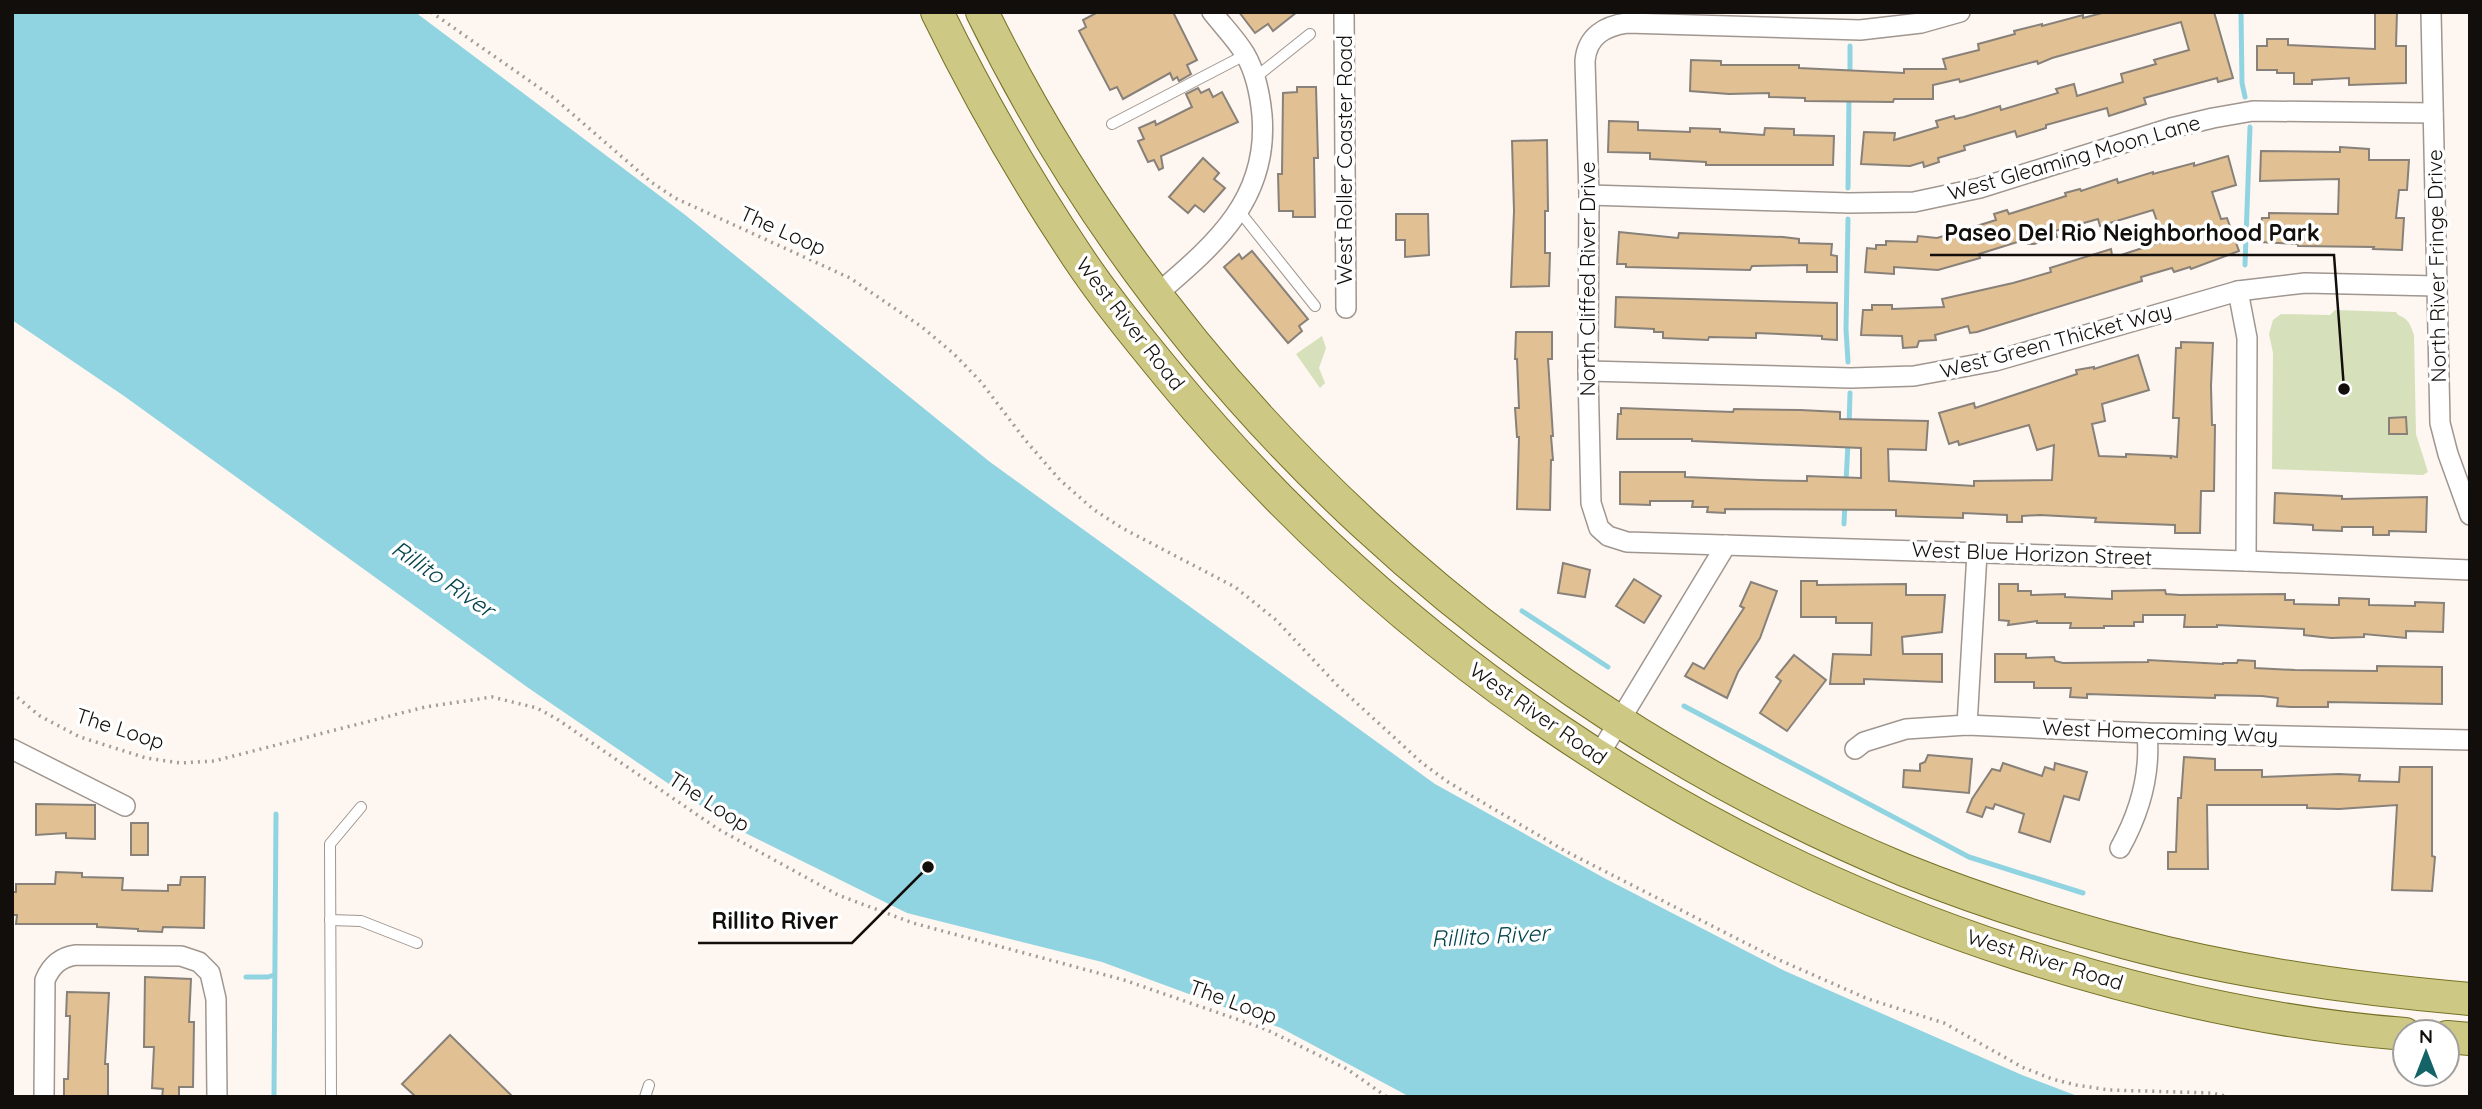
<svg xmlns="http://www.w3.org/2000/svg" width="2482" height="1109" viewBox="0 0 2482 1109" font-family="Quicksand,sans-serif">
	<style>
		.green { fill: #d6e1bb }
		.water { fill: #91d4e1 }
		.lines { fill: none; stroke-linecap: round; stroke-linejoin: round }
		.stream { stroke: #91d4e1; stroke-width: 5 }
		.building { fill: #e1c094; stroke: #888179; stroke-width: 2 }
		.lane-casing { stroke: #a09690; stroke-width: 12 }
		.street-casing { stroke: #a09690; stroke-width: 22 }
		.primary-casing { stroke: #757025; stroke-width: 34 }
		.path { stroke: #a29c98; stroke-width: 3.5; stroke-dasharray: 2 5; stroke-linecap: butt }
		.lane { stroke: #fff; stroke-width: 10 }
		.street { stroke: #fff; stroke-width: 19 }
		.primary { stroke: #cdc985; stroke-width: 32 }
		.labels { text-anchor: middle; stroke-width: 7; stroke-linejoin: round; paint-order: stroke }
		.street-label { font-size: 21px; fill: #110e0c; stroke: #fff }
		.water-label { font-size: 23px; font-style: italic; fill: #04444d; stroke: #fff }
		.leader { fill: none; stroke: #110e0c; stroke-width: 2.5 }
		.callout-dot { fill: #110e0c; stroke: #fff; stroke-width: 2.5 }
		.callout-label { font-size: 23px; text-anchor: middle; font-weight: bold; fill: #110e0c; stroke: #fff; stroke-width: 7; stroke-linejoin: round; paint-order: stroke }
	</style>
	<rect width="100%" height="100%" fill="#fef6f0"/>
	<g class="green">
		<path d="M 2335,310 L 2396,312 L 2398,315 C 2409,319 2410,324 2414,335 L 2416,434 L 2428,472 L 2423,475 L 2272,469 L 2273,353 L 2269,334 L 2273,320 L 2281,314 L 2330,315 Z"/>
		<path d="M 1322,336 L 1326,348 L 1319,368 L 1325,383 L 1320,388 L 1296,354 Z"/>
	</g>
	<path class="water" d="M 12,12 L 415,12 L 684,214 L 990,462 L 1435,784 L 1606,879 L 1785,971 L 2022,1075 L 2080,1097 L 1410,1097 L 1281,1028 L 1102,962 L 907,913 L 729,825 L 527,687 L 124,396 L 12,320 Z"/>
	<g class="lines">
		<g class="stream">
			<path d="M 2241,12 L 2242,83 L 2245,97"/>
			<path d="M 1850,76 L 1850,46"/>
			<path d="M 1848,188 L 1849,96"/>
			<path d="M 1848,219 L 1846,329 L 1848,362"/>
			<path d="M 2245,265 L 2250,127"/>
			<path d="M 1849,426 L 1850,393"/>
			<path d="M 1846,482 L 1848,443"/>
			<path d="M 1844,524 L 1845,502"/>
			<path d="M 1522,611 L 1608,667"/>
			<path d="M 1684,706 L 1969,857 L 2083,893"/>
			<path d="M 246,977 L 268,977 L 274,975"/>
			<path d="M 274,1097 L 276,814"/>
		</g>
	</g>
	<g class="building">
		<path d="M 1098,12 L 1173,12 L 1197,60 L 1187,65 L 1191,74 L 1179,81 L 1177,77 L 1173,80 L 1170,73 L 1123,99 L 1117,87 L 1110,90 L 1079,31 L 1086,27 L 1083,20 Z"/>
		<path d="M 1239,12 L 1297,12 L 1273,31 L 1268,24 L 1255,33 Z"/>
		<path d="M 2106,12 L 2214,12 L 2233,78 L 2218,82 L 2217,78 L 2144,98 L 2146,104 L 2109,116 L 2107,108 L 2046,125 L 2046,128 L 2017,137 L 2015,131 L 1964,146 L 1965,150 L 1938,158 L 1939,162 L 1924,167 L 1923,162 L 1910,166 L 1861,164 L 1864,132 L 1895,133 L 1894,140 L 1938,127 L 1936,121 L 1954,116 L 1955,119 L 1964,117 L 2000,106 L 2001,110 L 2058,93 L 2056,89 L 2074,84 L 2077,96 L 2123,82 L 2121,74 L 2156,64 L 2154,60 L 2189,50 L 2181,22 L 2052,58 L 2038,64 L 2037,61 L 1960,82 L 1959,79 L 1933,85 L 1933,99 L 1894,99 L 1893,102 L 1805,101 L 1805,98 L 1769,97 L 1769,93 L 1729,94 L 1690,91 L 1691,60 L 1721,61 L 1721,65 L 1799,65 L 1799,68 L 1904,73 L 1904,69 L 1946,69 L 1943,59 L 1979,50 L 1978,44 L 2015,34 L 2014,31 L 2042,24 L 2042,26 L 2083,15 L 2083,18 Z"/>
		<path d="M 2375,12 L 2397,12 L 2396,46 L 2406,46 L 2406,83 L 2349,85 L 2349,78 L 2312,80 L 2312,84 L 2294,84 L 2294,73 L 2277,73 L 2277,70 L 2257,70 L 2257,46 L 2267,46 L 2267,39 L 2288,39 L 2288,45 L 2375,49 Z"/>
		<path d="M 1297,87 L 1316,87 L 1318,158 L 1314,158 L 1315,217 L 1293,217 L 1293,211 L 1279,211 L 1278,174 L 1282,174 L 1283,93 L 1297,92 Z"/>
		<path d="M 1198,88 L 1201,93 L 1209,89 L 1213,97 L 1222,92 L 1238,122 L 1161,156 L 1163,168 L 1159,170 L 1154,160 L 1148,162 L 1138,141 L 1144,139 L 1139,128 L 1155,121 L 1156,125 L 1192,107 L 1186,94 Z"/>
		<path d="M 1609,121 L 1638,122 L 1638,130 L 1690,132 L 1690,128 L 1720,129 L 1720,132 L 1764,135 L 1765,128 L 1794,129 L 1794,135 L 1834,136 L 1833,165 L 1706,165 L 1706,162 L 1650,159 L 1650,153 L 1608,152 Z"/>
		<path d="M 1547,140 L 1548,211 L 1545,211 L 1545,253 L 1550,253 L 1549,286 L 1511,287 L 1514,211 L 1512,141 Z"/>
		<path d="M 2340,147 L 2369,149 L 2369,160 L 2409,160 L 2407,190 L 2399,190 L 2396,218 L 2404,218 L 2402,250 L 2373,249 L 2374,247 L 2298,246 L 2298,244 L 2260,242 L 2262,218 L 2269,218 L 2269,213 L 2338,214 L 2339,179 L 2260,181 L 2261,151 L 2340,152 Z"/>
		<path d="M 2228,156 L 2236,185 L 2212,192 L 2221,219 L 2227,218 L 2239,251 L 2191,269 L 2190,267 L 2174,272 L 2172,268 L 2141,277 L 2142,281 L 1977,332 L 1970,333 L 1968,326 L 1935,335 L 1936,340 L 1919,341 L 1917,347 L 1903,348 L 1902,336 L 1861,335 L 1863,310 L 1872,310 L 1872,305 L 1892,305 L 1892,309 L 1944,307 L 1942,299 L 2013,283 L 2051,272 L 2050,268 L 2111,249 L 2112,255 L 2121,255 L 2164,241 L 2153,210 L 2100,226 L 2098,219 L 2055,231 L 2057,237 L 2034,244 L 2028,244 L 2027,239 L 1979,254 L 1980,258 L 1938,270 L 1894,267 L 1894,274 L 1865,272 L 1867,248 L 1876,249 L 1876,245 L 1886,245 L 1886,241 L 1917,242 L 1918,236 L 1937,238 L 1996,220 L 1994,214 L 2007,210 L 2009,214 L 2066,196 L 2065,193 L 2080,189 L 2081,191 L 2117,179 L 2118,183 L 2153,172 L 2153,174 L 2194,163 L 2194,166 Z"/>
		<path d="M 1203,158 L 1219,173 L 1214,179 L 1225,188 L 1204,212 L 1195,205 L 1188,213 L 1169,197 Z"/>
		<path d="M 1396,214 L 1428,214 L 1429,255 L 1405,257 L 1405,240 L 1396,240 Z"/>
		<path d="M 1619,232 L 1678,238 L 1679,233 L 1783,237 L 1799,239 L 1799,243 L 1832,244 L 1831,255 L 1837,256 L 1837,272 L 1807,272 L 1807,265 L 1752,266 L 1750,270 L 1626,267 L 1626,264 L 1617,264 Z"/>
		<path d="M 1252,251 L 1308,319 L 1299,326 L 1302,331 L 1288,343 L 1224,267 L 1239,254 L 1242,259 Z"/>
		<path d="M 1616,297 L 1837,303 L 1837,340 L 1822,339 L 1822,336 L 1756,333 L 1756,338 L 1709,337 L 1708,340 L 1663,338 L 1663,332 L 1654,332 L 1654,329 L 1615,327 Z"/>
		<path d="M 1516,332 L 1552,332 L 1552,359 L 1548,359 L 1553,436 L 1551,436 L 1553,460 L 1551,460 L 1550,510 L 1517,509 L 1519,437 L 1517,437 L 1515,408 L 1519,408 L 1517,359 L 1515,359 Z"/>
		<path d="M 2181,342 L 2213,343 L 2211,386 L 2212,425 L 2215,425 L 2214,491 L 2201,491 L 2200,533 L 2175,533 L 2175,525 L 2095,522 L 2096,518 L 2040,515 L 2022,516 L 2022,522 L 2007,522 L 2007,515 L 1963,513 L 1963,518 L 1925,517 L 1896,516 L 1896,510 L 1725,509 L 1725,513 L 1707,512 L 1708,507 L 1692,507 L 1693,501 L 1650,501 L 1650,505 L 1620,504 L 1620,472 L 1685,472 L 1685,477 L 1760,480 L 1807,481 L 1807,476 L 1861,478 L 1861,448 L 1692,441 L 1692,439 L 1617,439 L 1618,414 L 1621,414 L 1621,408 L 1733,412 L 1734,409 L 1800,410 L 1840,412 L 1840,419 L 1928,421 L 1926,450 L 1888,449 L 1889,481 L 1974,486 L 1974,481 L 2052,480 L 2054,445 L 2037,450 L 2029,425 L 1959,445 L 1958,441 L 1949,444 L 1939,413 L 1974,403 L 1975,408 L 2077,374 L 2076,370 L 2094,367 L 2094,369 L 2138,355 L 2149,390 L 2102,404 L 2105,421 L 2092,424 L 2099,456 L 2126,457 L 2126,454 L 2170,456 L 2171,459 L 2171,456 L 2177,457 L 2179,418 L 2173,418 L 2176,348 L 2181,348 Z"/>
		<path d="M 2406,417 L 2407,434 L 2389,434 L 2389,418 Z"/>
		<path d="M 2275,493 L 2342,496 L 2342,499 L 2427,497 L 2426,532 L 2389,531 L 2389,535 L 2373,535 L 2373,527 L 2342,527 L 2342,531 L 2313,530 L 2313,525 L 2274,523 Z"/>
		<path d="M 1563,563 L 1590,570 L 1585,597 L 1558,593 Z"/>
		<path d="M 1634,579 L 1661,596 L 1644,623 L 1616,606 Z"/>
		<path d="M 1801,581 L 1817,581 L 1817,585 L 1906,584 L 1906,595 L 1945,595 L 1942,632 L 1902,637 L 1903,654 L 1942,654 L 1942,682 L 1864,679 L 1864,684 L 1830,684 L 1833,654 L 1871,655 L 1872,623 L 1836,623 L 1836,617 L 1801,617 Z"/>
		<path d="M 1751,582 L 1777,591 L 1760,638 L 1738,672 L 1727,698 L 1685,676 L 1693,663 L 1704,669 L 1744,608 L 1740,606 Z"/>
		<path d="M 1999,584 L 2018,584 L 2018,591 L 2031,591 L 2031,595 L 2065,594 L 2065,597 L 2112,599 L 2112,591 L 2165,590 L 2166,594 L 2180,595 L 2285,594 L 2285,600 L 2294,600 L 2294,604 L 2339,605 L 2339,598 L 2369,599 L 2369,605 L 2415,606 L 2415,602 L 2444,603 L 2443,632 L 2406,631 L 2406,638 L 2364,634 L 2364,637 L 2331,638 L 2304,635 L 2304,629 L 2217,625 L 2217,627 L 2184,627 L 2185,615 L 2143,615 L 2143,622 L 2134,622 L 2134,626 L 2104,626 L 2104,628 L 2070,628 L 2071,623 L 2037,623 L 2037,621 L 2008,625 L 2009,621 L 1999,620 Z"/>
		<path d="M 1995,654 L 2026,654 L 2026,658 L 2054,657 L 2055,661 L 2063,663 L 2148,662 L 2148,660 L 2223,664 L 2223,663 L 2237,663 L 2238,660 L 2255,661 L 2255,668 L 2295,670 L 2377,671 L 2377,666 L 2442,667 L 2442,704 L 2328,702 L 2328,707 L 2291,707 L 2277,706 L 2278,698 L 2262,696 L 2215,695 L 2215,698 L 2087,694 L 2087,698 L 2070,697 L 2071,688 L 2034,688 L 2034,682 L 1995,682 Z"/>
		<path d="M 1794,655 L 1826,680 L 1787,731 L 1760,713 L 1781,681 L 1776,677 Z"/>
		<path d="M 1928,755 L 1972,759 L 1969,793 L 1903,787 L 1904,770 L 1920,771 L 1920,764 L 1925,762 Z"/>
		<path d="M 2184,757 L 2215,759 L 2215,770 L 2262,770 L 2262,777 L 2339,774 L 2360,775 L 2359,781 L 2399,782 L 2400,767 L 2432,767 L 2432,856 L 2435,857 L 2432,891 L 2392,890 L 2397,805 L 2339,809 L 2307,808 L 2307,805 L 2207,805 L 2208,869 L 2168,869 L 2168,852 L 2176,852 L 2178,798 L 2181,798 Z"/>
		<path d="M 2003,763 L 2042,776 L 2045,767 L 2054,770 L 2055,763 L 2087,772 L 2079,800 L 2064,796 L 2050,842 L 2019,832 L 2024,814 L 1995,804 L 1993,809 L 1986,807 L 1982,817 L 1967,812 L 1972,799 L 1992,769 L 2000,771 Z"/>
		<path d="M 36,804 L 95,805 L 95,839 L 66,838 L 66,833 L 36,835 Z"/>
		<rect x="131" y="823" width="17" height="32"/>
		<path d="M 56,872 L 82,873 L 82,877 L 123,878 L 122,890 L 168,891 L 168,885 L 180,885 L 181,877 L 205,877 L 204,928 L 163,927 L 162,932 L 138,931 L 138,929 L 97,927 L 97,924 L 16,924 L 17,915 L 13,915 L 12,910 L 12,892 L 16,892 L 16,884 L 55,884 Z"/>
		<path d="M 145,977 L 191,979 L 189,1022 L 194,1022 L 193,1087 L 179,1087 L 179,1097 L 162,1097 L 163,1089 L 152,1088 L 154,1047 L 144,1047 Z"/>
		<path d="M 67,992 L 109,993 L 105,1064 L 108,1064 L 108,1097 L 64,1097 L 64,1079 L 68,1079 L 70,1016 L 66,1016 Z"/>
		<path d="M 450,1035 L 513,1097 L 416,1097 L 402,1084 Z"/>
	</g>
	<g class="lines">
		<g class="lane-casing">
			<g id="lane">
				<path d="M 1256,77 L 1310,34"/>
				<path d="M 1112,124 L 1245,55"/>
				<path d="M 1240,212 L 1315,306"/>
				<path d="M 330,920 L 361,921 L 417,943"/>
				<path d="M 331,1097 L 330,844 L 361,807"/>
				<path d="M 645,1097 L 649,1085"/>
			</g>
		</g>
		<g class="street-casing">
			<g id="street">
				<path d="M 1344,12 L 1346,308"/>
				<path d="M 1960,12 L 1921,23 L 1860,30 L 1627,23 C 1605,26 1587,36 1585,61 L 1589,195 L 1588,371 L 1591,503 L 1599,528 L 1608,536 L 1627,542 L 2246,561 L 2470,570"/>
				<path d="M 2431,12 L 2440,423 L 2448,454 L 2470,515"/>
				<path d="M 1589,195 L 1849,203 L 1914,202 L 1980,188 L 2171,128 L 2213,118 L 2253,111 L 2433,113"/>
				<path d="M 2238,291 L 2247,338 L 2246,561"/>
				<path d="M 1156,295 C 1214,245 1269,200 1262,115 C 1260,94 1256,73 1245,54 C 1236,39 1223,26 1212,12"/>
				<path d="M 1588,371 L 1851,378 L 1914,376 L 1995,361 L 2238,291 L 2305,283 L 2436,286"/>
				<path d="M 1967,725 L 1977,553"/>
				<path d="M 12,749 L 125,806"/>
				<path d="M 1855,749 L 1864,742 L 1906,729 L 1967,725 L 2147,733 L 2470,740"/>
				<path d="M 1597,758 L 1726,545"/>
				<path d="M 2120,848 C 2140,812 2151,775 2147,733"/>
				<path d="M 44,1097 L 45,980 C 51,966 60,957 76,955 L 181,956 L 199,962 L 210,973 L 216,999 L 217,1097"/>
			</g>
		</g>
		<g class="primary-casing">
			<g id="primary">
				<path d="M 937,12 C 978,96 1025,178 1077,256 C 1105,298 1137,337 1169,376 C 1391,646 1686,847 2019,954 C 2144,994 2274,1024 2405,1034"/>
				<path d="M 982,12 C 1173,401 1505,704 1904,870 C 1976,899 2052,923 2127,943 C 2239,973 2354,989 2470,999"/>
				<path d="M 2447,1037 L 2470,1039"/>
			</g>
		</g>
		<g class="path">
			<path d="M 431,12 L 554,98 L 651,182 L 675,198 L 850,278 L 922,327 L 954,354 L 981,382 L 1026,441 L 1060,480 L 1093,509 L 1122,528 L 1235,587 L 1276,620 L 1337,685 L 1422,763 L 1448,782 L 1567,852 L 1777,959 L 1868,999 L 1944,1023 L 2022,1067 L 2052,1079 L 2076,1085 L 2109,1090 L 2212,1093 L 2230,1097"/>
			<path d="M 12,693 L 40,716 L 80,737 L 146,758 L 180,763 L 214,761 L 425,707 L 492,697 L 537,708 L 557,719 L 718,829 L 838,895 L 913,923 L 1124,980 L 1265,1029 L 1347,1069 L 1387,1097"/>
		</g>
		<use href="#lane" class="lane"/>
		<use href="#street" class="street"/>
		<use href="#primary" class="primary"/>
	</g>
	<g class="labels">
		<g class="street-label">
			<text transform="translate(2074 158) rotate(-16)" y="7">West Gleaming Moon Lane</text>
			<text transform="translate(1345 160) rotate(-90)" y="7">West Roller Coaster Road</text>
			<text transform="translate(783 231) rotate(24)" y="7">The Loop</text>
			<text transform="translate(2437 266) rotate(-91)" y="7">North River Fringe Drive</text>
			<text transform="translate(1588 279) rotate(-90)" y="7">North Cliffed River Drive</text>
			<text transform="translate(1130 324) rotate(52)" y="7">West River Road</text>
			<text transform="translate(2056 341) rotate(-15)" y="7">West Green Thicket Way</text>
			<text transform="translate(2032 554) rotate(2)" y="7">West Blue Horizon Street</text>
			<text transform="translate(1538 714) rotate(35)" y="7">West River Road</text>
			<text transform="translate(120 729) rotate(18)" y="7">The Loop</text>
			<text transform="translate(2160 732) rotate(2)" y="7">West Homecoming Way</text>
			<text transform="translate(709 802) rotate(33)" y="7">The Loop</text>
			<text transform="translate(2045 960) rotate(17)" y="7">West River Road</text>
			<text transform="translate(1233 1002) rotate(20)" y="7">The Loop</text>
		</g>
		<g class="water-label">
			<text transform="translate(443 579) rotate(34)" y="8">Rillito River</text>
			<text transform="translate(1490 936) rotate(-3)" y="8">Rillito River</text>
		</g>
	</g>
	<path class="leader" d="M2344 389L2334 255H1930M928 867L852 943H698"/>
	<g class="callout-dot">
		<circle cx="2344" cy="389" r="7"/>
		<circle cx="928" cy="867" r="7"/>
	</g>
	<g class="callout-label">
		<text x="2132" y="241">Paseo Del Rio Neighborhood Park</text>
		<text x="775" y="929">Rillito River</text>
	</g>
	<rect width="2482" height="1109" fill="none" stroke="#110e0c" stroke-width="28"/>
	<g transform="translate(2426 1053)"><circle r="33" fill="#ffffff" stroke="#a09f9e" stroke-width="2"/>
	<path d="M0-5L12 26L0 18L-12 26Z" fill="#136367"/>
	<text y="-10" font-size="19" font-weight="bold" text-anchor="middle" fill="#110e0c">N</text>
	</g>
</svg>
